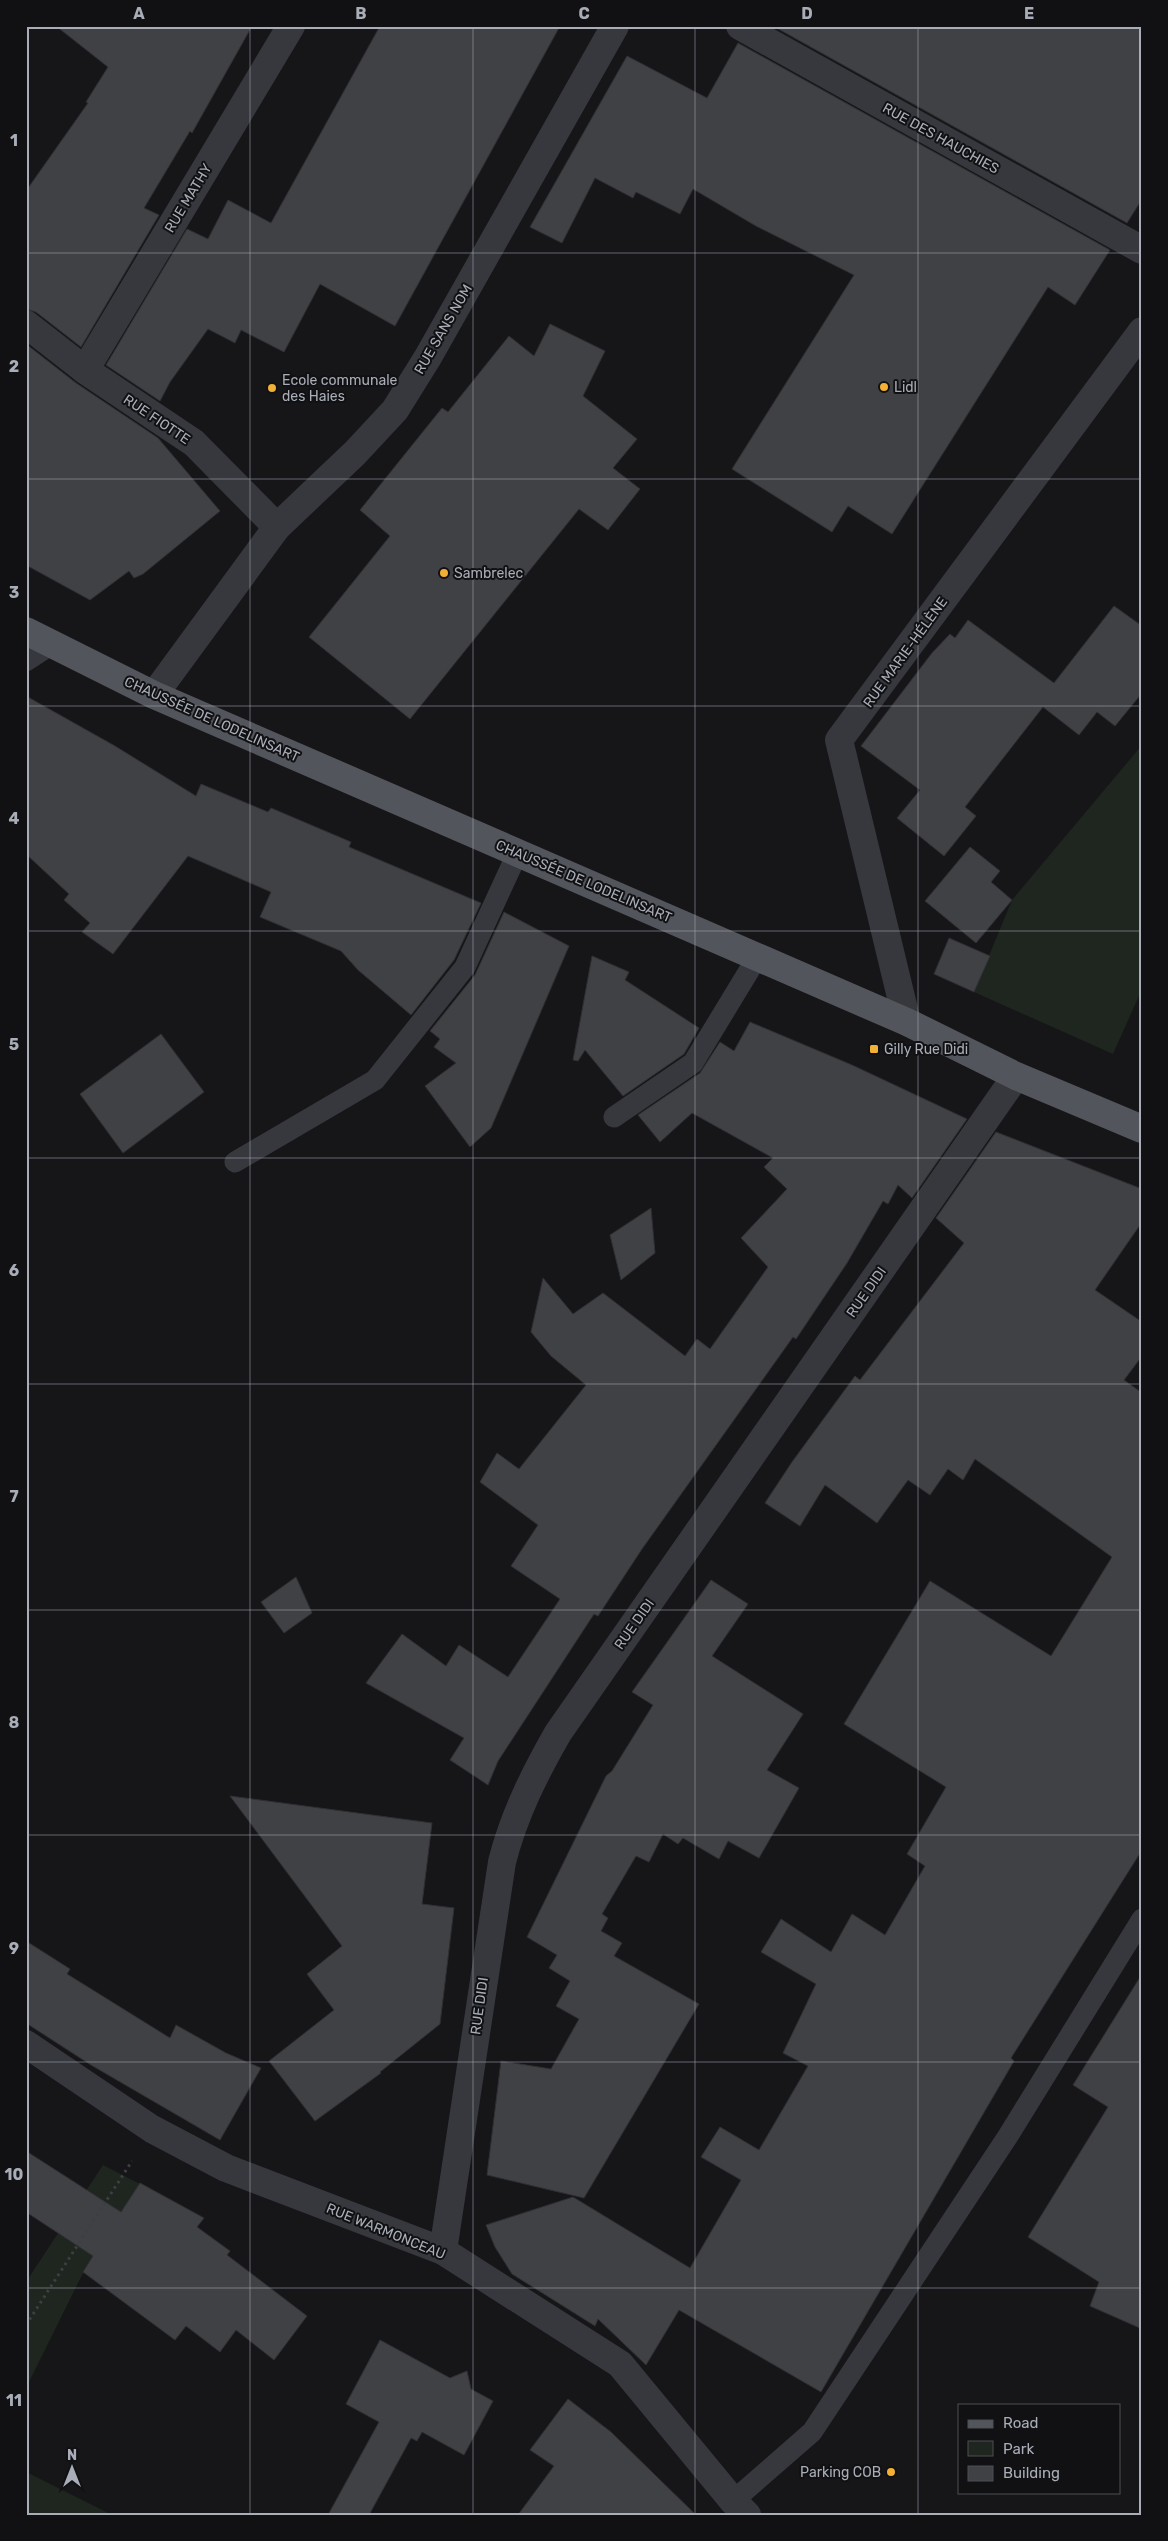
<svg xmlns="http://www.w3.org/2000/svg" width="1168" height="2541" viewBox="0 0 1168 2541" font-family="Rubik,sans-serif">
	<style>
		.green { fill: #1e261f }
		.building { fill: #404145; stroke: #303034 }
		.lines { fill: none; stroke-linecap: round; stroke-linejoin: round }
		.path { stroke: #3d3f44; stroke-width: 3; stroke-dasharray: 2.5 4; stroke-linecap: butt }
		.lane { stroke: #37383d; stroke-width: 21 }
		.street { stroke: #37383d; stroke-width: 28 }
		.primary { stroke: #53555c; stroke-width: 28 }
		.grid { fill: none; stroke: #a8adb8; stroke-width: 1; stroke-opacity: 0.55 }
		.poi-dot { fill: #f2b134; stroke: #111113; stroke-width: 2 }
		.labels { text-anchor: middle; stroke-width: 4; stroke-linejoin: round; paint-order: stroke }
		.street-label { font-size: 14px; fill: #a8adb8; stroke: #111113 }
		.poi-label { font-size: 14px; fill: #a8adb8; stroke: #111113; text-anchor: start }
		.neatline { fill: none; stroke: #a8adb8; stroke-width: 2 }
		.grid-label { font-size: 16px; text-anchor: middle; font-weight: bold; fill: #a8adb8 }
	</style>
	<rect width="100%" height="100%" fill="#161618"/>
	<g class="green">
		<path d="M 1142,745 L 1142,989 L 1113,1054 L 974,992 L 1012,900 Z"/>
		<path d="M 103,2165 L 140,2184 L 84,2271 L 26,2388 L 26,2282 Z"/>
		<path d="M 26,2472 L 112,2515 L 26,2515 Z"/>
	</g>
	<g class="building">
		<path d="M 56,26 L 252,26 L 192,133 L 190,131 L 144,208 L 159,215 L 81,347 L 36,312 L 26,309 L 26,191 L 88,103 L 86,102 L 108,67 Z"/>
		<path d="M 380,26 L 560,26 L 395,326 L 320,284 L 284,352 L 241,330 L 235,343 L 208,329 L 170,382 L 160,401 L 106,365 L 187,229 L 208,239 L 228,200 L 271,223 Z"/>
		<path d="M 773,26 L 1142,26 L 1142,199 L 1127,223 Z"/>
		<path d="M 738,43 L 1110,250 L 1075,305 L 1048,287 L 892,534 L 848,506 L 832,532 L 732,469 L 854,275 L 756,226 L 693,189 L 680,214 L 636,192 L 633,198 L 595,178 L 562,243 L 530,227 L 627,56 L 707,98 Z"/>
		<path d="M 550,324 L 605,351 L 583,396 L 637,439 L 613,468 L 640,489 L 608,530 L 579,509 L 410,719 L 309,637 L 390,536 L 360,510 L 442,408 L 448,412 L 509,336 L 534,356 Z"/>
		<path d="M 26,344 L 76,383 L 158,438 L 220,511 L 143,574 L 134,578 L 129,571 L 90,600 L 26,565 Z"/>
		<path d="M 1114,606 L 1142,626 L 1142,693 L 1115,726 L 1097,712 L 1079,735 L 1043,707 L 965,807 L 976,816 L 944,856 L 897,818 L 920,790 L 861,746 L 932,653 L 950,634 L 955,638 L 968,620 L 1054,683 Z"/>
		<path d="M 26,696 L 115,746 L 196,796 L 201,784 L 268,812 L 271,808 L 351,842 L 349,847 L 481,903 L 454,960 L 411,1015 L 358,970 L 341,951 L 260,917 L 271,892 L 188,856 L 113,954 L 82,932 L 90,923 L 64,900 L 69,894 L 26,854 Z"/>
		<path d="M 970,847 L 1000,871 L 991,882 L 1012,900 L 976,943 L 925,901 Z"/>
		<path d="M 504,912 L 569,946 L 491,1128 L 470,1147 L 425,1086 L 456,1063 L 434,1047 L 440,1039 L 430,1031 L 475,975 Z"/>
		<path d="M 949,938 L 990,956 L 974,992 L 934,974 Z"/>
		<path d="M 592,956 L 629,972 L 625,980 L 699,1028 L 684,1054 L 623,1096 L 585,1050 L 578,1061 L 573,1060 Z"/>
		<path d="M 750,1022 L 852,1065 L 967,1119 L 912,1198 L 898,1185 L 888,1204 L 883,1201 L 847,1263 L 796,1339 L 793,1337 L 642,1549 L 598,1616 L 594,1614 L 498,1761 L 488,1785 L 450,1760 L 464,1738 L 366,1683 L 402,1634 L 446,1666 L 459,1645 L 508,1677 L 560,1599 L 511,1566 L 538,1525 L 480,1482 L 497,1453 L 519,1469 L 586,1385 L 551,1356 L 531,1332 L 543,1278 L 573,1314 L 603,1293 L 685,1356 L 697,1339 L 710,1349 L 768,1267 L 741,1238 L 787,1189 L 764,1167 L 773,1158 L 692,1113 L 660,1142 L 638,1115 L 700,1073 L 720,1042 L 734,1051 Z"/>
		<path d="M 161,1034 L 204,1092 L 123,1153 L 80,1094 Z"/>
		<path d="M 996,1132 L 1142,1189 L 1142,1222 L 1095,1290 L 1142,1322 L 1142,1356 L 1124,1380 L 1142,1393 L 1142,1850 L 1011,2058 L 1014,2061 L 821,2392 L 679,2310 L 646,2365 L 598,2319 L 595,2326 L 512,2274 L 495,2247 L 486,2225 L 573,2197 L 690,2268 L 741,2180 L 701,2157 L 720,2127 L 759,2150 L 808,2066 L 783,2053 L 816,1984 L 761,1952 L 781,1919 L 831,1952 L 852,1914 L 885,1935 L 925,1866 L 907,1854 L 946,1787 L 844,1724 L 930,1581 L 1051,1656 L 1112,1557 L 975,1459 L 963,1480 L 948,1469 L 930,1495 L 908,1480 L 877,1523 L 825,1485 L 800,1526 L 765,1503 L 792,1462 L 855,1376 L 860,1380 L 964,1243 L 936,1218 Z"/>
		<path d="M 651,1208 L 655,1253 L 621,1280 L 610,1235 Z"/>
		<path d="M 296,1577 L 312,1613 L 284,1633 L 261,1602 Z"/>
		<path d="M 711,1580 L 748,1604 L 712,1656 L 803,1714 L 767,1770 L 799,1788 L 759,1858 L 728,1841 L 719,1859 L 683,1838 L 678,1844 L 663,1834 L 649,1862 L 636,1856 L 602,1914 L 608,1918 L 601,1931 L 622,1943 L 614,1956 L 699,2004 L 584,2198 L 487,2175 L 501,2061 L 551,2069 L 579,2019 L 556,2006 L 570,1981 L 549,1968 L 557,1955 L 527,1937 L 606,1776 L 612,1771 L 653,1705 L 632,1692 Z"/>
		<path d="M 230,1796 L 432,1823 L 422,1904 L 454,1908 L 440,2024 L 380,2072 L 381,2073 L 315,2121 L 269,2061 L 334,2010 L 307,1974 L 342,1946 Z"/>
		<path d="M 26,1941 L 70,1969 L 67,1974 L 170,2038 L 176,2025 L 226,2053 L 261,2068 L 220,2140 L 91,2065 L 26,2023 Z"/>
		<path d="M 1142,1974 L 1142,2329 L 1090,2306 L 1099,2282 L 1028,2237 L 1108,2107 L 1073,2085 Z"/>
		<path d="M 26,2151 L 121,2212 L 140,2183 L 204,2218 L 197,2227 L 230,2251 L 227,2255 L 307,2316 L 274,2360 L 236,2330 L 220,2352 L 186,2326 L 175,2340 L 83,2272 L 93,2256 L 26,2212 Z"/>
		<path d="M 380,2340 L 450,2378 L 467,2371 L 471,2389 L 493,2401 L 464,2455 L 422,2432 L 417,2441 L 411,2438 L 369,2515 L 328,2515 L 379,2422 L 346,2404 Z"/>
		<path d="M 568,2399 L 611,2432 L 696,2515 L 518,2515 L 554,2466 L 530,2450 Z"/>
	</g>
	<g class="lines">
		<path class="path" d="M 26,2325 L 132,2161"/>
		<g class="lane">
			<path d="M 26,661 L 52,644"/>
			<path d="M 614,1117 L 693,1063 L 758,956"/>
			<path d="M 235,1162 L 375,1080 L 465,967 L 518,852"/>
			<path d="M 733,2501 L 812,2432 L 1008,2136 L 1142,1919"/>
		</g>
		<g class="street">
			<path d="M 740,26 L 1142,250"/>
			<path d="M 26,324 L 85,370 L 194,443 L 277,527"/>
			<path d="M 85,370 L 291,26"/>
			<path d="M 154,695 L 277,527 L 355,453 L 395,410 L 428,357 L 615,26"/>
			<path d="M 907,1022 L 839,740 L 1142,331"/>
			<path d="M 26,2044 L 152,2129 L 226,2168 L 443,2251 L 620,2364 L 733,2501 L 747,2515"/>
			<path d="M 443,2251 L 502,1862 C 514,1815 534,1775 558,1733 L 1016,1076"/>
		</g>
		<path class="primary" d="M 26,631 L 154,695 L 907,1022 L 1016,1076 L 1142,1129"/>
	</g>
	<path class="grid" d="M 250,26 L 250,2515M 473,26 L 473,2515M 695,26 L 695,2515M 918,26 L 918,2515M 26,253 L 1142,253M 26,479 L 1142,479M 26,706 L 1142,706M 26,931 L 1142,931M 26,1158 L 1142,1158M 26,1384 L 1142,1384M 26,1610 L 1142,1610M 26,1835 L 1142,1835M 26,2062 L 1142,2062M 26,2288 L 1142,2288"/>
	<g class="poi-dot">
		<circle cx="884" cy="387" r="5"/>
		<circle cx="272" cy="388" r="5"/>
		<circle cx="444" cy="573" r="5"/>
		<rect x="869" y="1044" width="10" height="10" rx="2.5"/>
		<circle cx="891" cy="2472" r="5"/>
	</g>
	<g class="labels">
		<g class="street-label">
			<text transform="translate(941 138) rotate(29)" y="5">RUE DES HAUCHIES</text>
			<text transform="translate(188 198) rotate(-59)" y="5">RUE MATHY</text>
			<text transform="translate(443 329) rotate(-60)" y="5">RUE SANS NOM</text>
			<text transform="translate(157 419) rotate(34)" y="5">RUE FIOTTE</text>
			<text transform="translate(905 652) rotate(-54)" y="5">RUE MARIE-HÉLÈNE</text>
			<text transform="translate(212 719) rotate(24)" y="5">CHAUSSÉE DE LODELINSART</text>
			<text transform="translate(584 881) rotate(23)" y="5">CHAUSSÉE DE LODELINSART</text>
			<text transform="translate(866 1292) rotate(-55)" y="5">RUE DIDI</text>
			<text transform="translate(634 1624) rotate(-55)" y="5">RUE DIDI</text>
			<text transform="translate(479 2006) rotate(-82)" y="5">RUE DIDI</text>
			<text transform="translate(386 2231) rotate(22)" y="5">RUE WARMONCEAU</text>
		</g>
		<g class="poi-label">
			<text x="282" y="385">Ecole communale<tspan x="282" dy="16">des Haies</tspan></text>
			<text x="894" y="392">Lidl</text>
			<text x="454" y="578">Sambrelec</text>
			<text x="884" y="1054">Gilly Rue Didi</text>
			<text x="881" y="2477" text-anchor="end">Parking COB</text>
		</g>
	</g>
	<rect width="1168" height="2541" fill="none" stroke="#111113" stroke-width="55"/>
	<rect x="958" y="2404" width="162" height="90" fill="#111113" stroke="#4d4f55"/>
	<rect x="968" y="2420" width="25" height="8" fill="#53555c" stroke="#4d4f55"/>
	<text x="1003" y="2428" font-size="15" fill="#a8adb8">Road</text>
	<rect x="968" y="2441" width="25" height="15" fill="#1e261f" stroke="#4d4f55"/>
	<text x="1003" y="2454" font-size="15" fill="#a8adb8">Park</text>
	<rect x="968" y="2466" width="25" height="15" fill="#404145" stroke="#4d4f55"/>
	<text x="1003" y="2478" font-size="15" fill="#a8adb8">Building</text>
	<g transform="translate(72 2468)" stroke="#111113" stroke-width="4" paint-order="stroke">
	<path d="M0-4L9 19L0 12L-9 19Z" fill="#a8adb8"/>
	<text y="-8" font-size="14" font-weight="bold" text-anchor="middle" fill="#a8adb8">N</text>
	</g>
	<rect x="28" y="28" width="1112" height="2486" class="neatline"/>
	<g class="grid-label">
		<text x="139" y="19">A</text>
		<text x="361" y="19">B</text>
		<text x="584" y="19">C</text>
		<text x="807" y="19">D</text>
		<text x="1029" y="19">E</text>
		<text x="14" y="146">1</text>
		<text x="14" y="372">2</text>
		<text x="14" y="598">3</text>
		<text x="14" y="824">4</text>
		<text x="14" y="1050">5</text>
		<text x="14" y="1276">6</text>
		<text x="14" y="1502">7</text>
		<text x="14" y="1728">8</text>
		<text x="14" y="1954">9</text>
		<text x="14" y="2180">10</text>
		<text x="14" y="2406">11</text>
	</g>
</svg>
